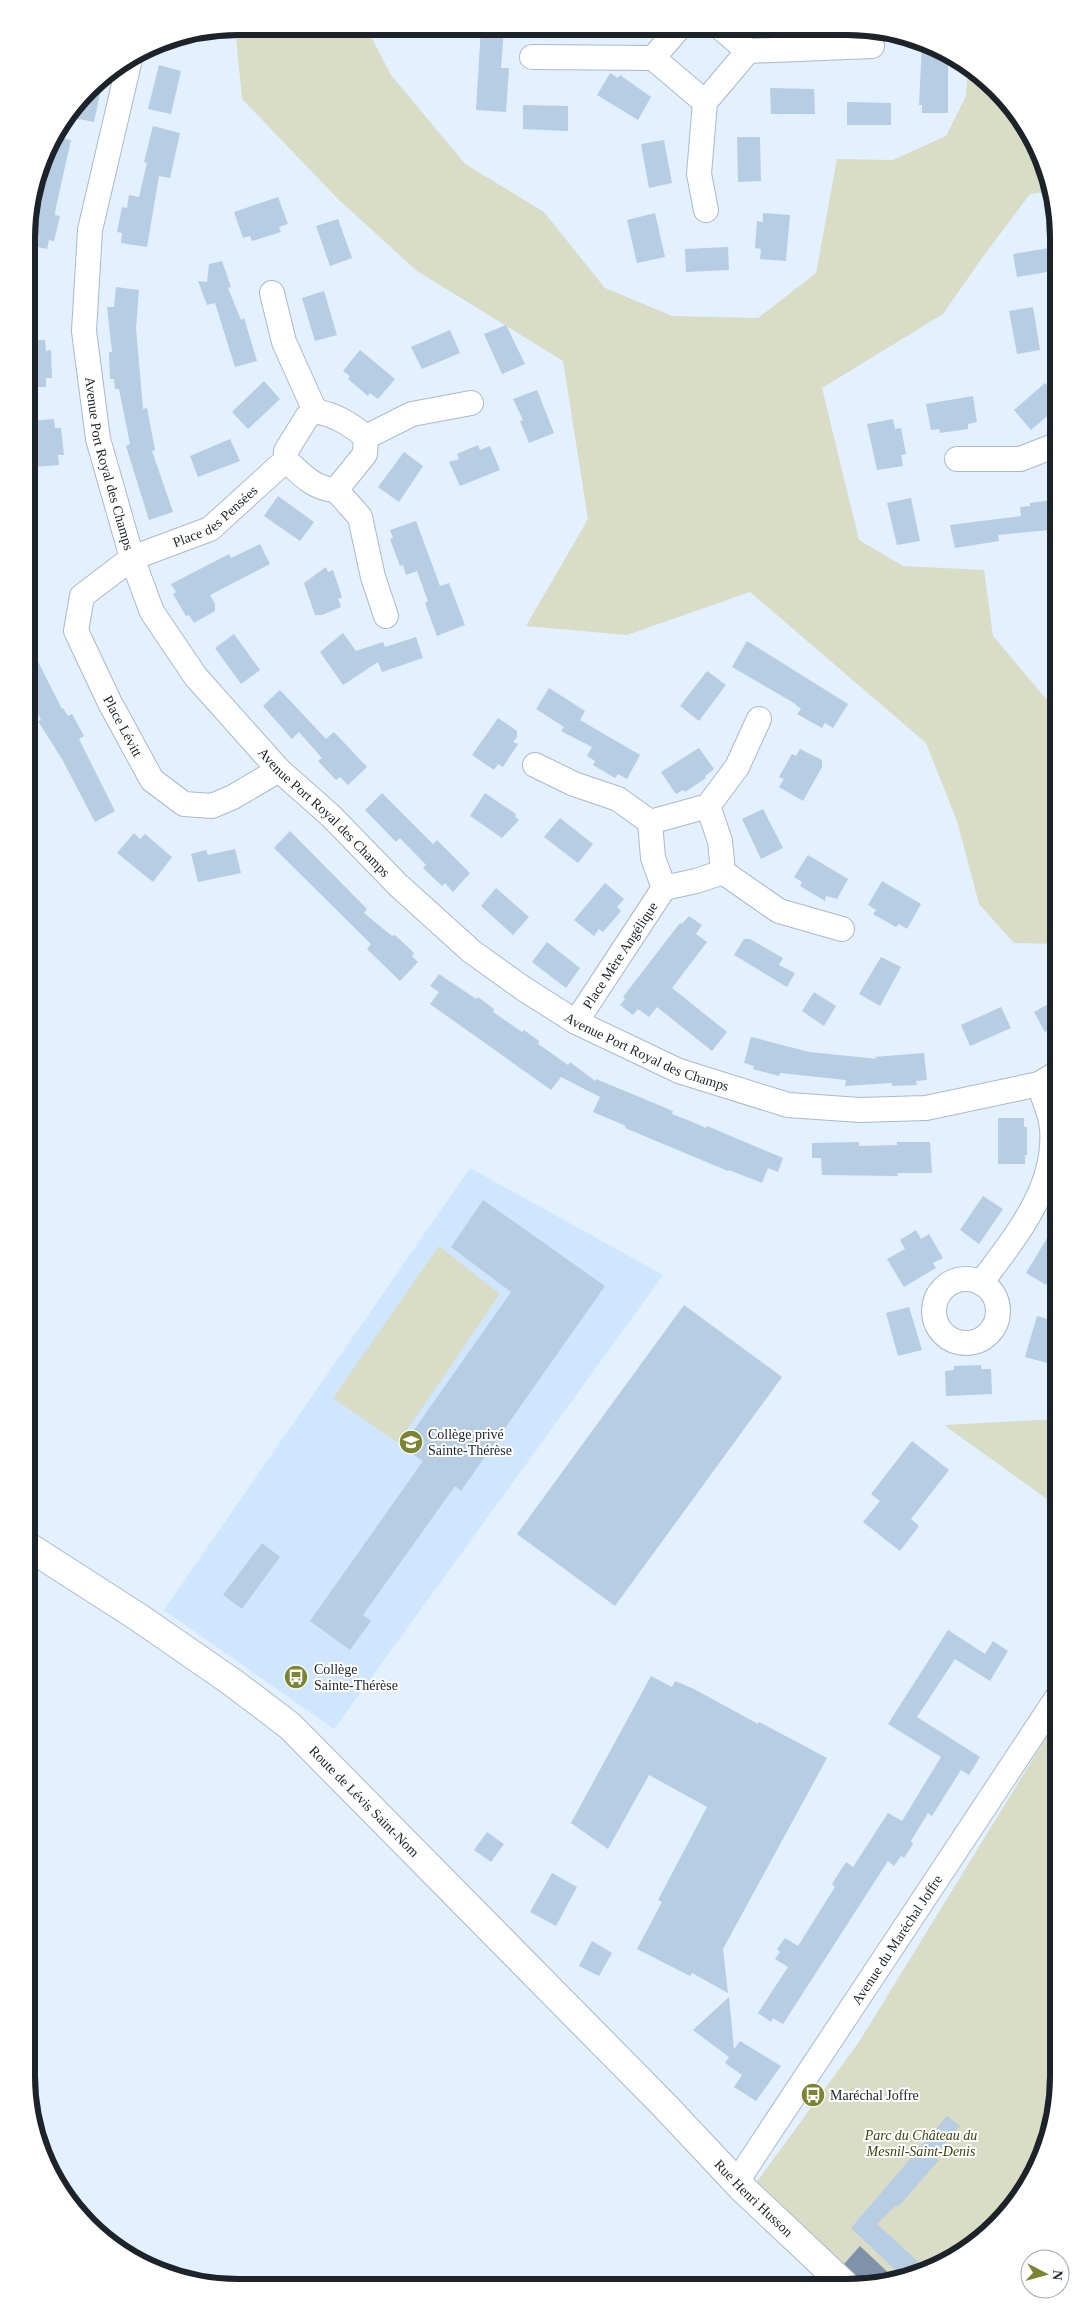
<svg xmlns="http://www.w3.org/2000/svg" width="1085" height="2314" viewBox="0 0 1085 2314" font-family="Georgia,serif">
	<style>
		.built { fill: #cfe6fe }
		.green { fill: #d9ddc6 }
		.water { fill: #7e93a9 }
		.building { fill: #b7cde4 }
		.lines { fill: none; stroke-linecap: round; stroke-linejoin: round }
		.street-casing { stroke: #a9bacc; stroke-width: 26 }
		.secondary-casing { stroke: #a9bacc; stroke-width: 30 }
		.street { stroke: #fff; stroke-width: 24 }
		.secondary { stroke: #fff; stroke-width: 28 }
		.labels { text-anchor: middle; stroke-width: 4; stroke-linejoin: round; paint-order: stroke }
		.street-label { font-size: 14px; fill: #1c2329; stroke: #fff }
		.poi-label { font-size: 14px; fill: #1c2329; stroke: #fff; text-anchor: start }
		.park-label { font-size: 14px; font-style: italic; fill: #3d4210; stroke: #fff }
		.rim { fill: none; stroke: #1c2329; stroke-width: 6 }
	</style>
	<rect width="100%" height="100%" fill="#e2f0ff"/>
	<path class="built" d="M 470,1168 L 663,1275 L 334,1729 L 164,1610 Z"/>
	<g class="green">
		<path d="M 235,27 L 366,27 L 391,75 L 465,164 L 544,212 L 605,288 L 672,316 L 758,318 L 816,273 L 837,159 L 893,160 L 946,136 L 966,96 L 968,67 L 987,79 L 1030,132 L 1051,183 L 1053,191 L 1030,194 L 982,258 L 943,314 L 822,388 L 859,540 L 903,566 L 984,570 L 993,636 L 1059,714 L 1059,944 L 1014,943 L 979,904 L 957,821 L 926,743 L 750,592 L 627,635 L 526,626 L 588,519 L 563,361 L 417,271 L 339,200 L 242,99 Z"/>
		<path d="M 439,1246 L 500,1294 L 398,1443 L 333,1398 Z"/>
		<path d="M 1058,1418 L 1058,1507 L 944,1425 L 1058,1419 Z"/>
		<path d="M 1058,1718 L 1058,2090 L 1043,2157 L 1006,2215 L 964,2252 L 902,2280 L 857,2286 L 756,2183 L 859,2042 Z"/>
	</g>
	<path class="water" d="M 860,2246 L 897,2281 L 866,2285 L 844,2264 Z"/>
	<g class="building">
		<path d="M 481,28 L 504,28 L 501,68 L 509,68 L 506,112 L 476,110 Z"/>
		<path d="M 922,42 L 941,48 L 948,53 L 948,113 L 922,113 L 922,105 L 919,105 Z"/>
		<path d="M 159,65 L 181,71 L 171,114 L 148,109 Z"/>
		<path d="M 610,73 L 618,78 L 620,75 L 651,97 L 638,120 L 597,95 Z"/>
		<path d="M 104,75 L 94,122 L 69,117 L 98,79 Z"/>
		<path d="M 770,88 L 814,89 L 815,114 L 771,114 Z"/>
		<path d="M 847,102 L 891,103 L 891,125 L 847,125 Z"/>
		<path d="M 523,105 L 568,106 L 568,131 L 523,129 Z"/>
		<path d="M 153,126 L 180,133 L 170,178 L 159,176 L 147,247 L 121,243 L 122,233 L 117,232 L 122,207 L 127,208 L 129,195 L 139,197 L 147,163 L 144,162 Z"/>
		<path d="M 54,136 L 71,140 L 56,207 L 55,215 L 60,216 L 54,241 L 49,240 L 47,249 L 27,245 L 27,224 L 48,144 Z"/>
		<path d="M 737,137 L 760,137 L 761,181 L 738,182 Z"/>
		<path d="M 664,140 L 672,183 L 649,188 L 641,144 Z"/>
		<path d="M 278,197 L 288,224 L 279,227 L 281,232 L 252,241 L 250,236 L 243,238 L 234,212 Z"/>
		<path d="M 655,213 L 665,257 L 637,263 L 627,220 Z"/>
		<path d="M 763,213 L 790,215 L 786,261 L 760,259 L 761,249 L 755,248 L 757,221 L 763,222 Z"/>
		<path d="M 338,219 L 352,258 L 330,266 L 316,226 Z"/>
		<path d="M 728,247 L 729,270 L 686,272 L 685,249 Z"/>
		<path d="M 1055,247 L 1059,270 L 1017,277 L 1013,254 Z"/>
		<path d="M 222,261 L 231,287 L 228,288 L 241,320 L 244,318 L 257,361 L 235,367 L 215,303 L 207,305 L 198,281 L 207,282 L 209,264 Z"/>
		<path d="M 116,287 L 139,290 L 136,328 L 143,409 L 147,408 L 155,450 L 152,451 L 173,512 L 149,520 L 126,446 L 130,444 L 119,389 L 115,389 L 114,379 L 110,379 L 109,352 L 112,352 L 107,307 L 114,307 Z"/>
		<path d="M 324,291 L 337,335 L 315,341 L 302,298 Z"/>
		<path d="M 1033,307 L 1040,350 L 1017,354 L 1009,311 Z"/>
		<path d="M 506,325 L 525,364 L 502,374 L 484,334 Z"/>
		<path d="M 450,330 L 460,353 L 422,369 L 411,347 Z"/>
		<path d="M 27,340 L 45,340 L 46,351 L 51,350 L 52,378 L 46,378 L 46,387 L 27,387 Z"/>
		<path d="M 360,350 L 395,379 L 378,399 L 370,393 L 368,396 L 348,379 L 350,376 L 343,371 Z"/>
		<path d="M 264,381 L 280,399 L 248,429 L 232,412 Z"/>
		<path d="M 1045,383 L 1059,398 L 1059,406 L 1031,430 L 1014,410 Z"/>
		<path d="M 537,390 L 554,433 L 529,443 L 520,421 L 523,420 L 513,399 Z"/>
		<path d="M 973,396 L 977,422 L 968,424 L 968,429 L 940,433 L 939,429 L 931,430 L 926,404 Z"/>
		<path d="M 54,419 L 55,428 L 61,428 L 64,455 L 58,455 L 59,465 L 33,467 L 28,421 Z"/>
		<path d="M 893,419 L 895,429 L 901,428 L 906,454 L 901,455 L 903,466 L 877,470 L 867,424 Z"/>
		<path d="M 230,439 L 240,461 L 198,477 L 190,456 Z"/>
		<path d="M 478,445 L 480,450 L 490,446 L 500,470 L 460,486 L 449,462 L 459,459 L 457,454 Z"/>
		<path d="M 404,452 L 423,466 L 399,502 L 378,487 Z"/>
		<path d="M 278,496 L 314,522 L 300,541 L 264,516 Z"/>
		<path d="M 911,498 L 920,541 L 897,545 L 887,503 Z"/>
		<path d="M 1059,499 L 1059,529 L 998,535 L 999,541 L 955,548 L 950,525 L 1021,516 L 1020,507 L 1030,506 L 1030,503 Z"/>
		<path d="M 416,521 L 440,586 L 449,583 L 465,625 L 437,636 L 425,603 L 428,601 L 417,571 L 406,575 L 403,565 L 400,566 L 390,539 L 393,538 L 390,530 Z"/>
		<path d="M 260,544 L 270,564 L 210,595 L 215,604 L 215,611 L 194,623 L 189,615 L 186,616 L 173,594 L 176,592 L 171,584 L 229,554 L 231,558 Z"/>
		<path d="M 326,567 L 328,572 L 333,570 L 342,597 L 338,599 L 341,607 L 322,615 L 315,615 L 304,583 Z"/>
		<path d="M 343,633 L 356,651 L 383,642 L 385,647 L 416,637 L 423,658 L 382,672 L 378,662 L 343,685 L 320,652 Z"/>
		<path d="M 234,634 L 260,670 L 241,684 L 215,648 Z"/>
		<path d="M 27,640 L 62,709 L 63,708 L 68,716 L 72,714 L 84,736 L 79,739 L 115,811 L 95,822 L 62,759 L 38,721 L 41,720 L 27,693 Z"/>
		<path d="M 747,641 L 848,704 L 833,728 L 825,723 L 822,728 L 797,714 L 801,709 L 794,703 L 732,667 Z"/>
		<path d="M 707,671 L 726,685 L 699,721 L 680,706 Z"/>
		<path d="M 549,688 L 585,711 L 580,720 L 640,755 L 627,779 L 618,774 L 615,778 L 593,765 L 595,761 L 587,756 L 592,747 L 561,731 L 564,727 L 536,709 Z"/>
		<path d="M 280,690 L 326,739 L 334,732 L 367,767 L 348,785 L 340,777 L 336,780 L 318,761 L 322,758 L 299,732 L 292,739 L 263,706 Z"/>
		<path d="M 498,718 L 517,731 L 517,737 L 513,742 L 518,744 L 503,767 L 498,764 L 494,770 L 472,755 Z"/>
		<path d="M 699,748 L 714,769 L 705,776 L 706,778 L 685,792 L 683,790 L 676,794 L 661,772 Z"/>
		<path d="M 800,749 L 822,760 L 822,767 L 803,801 L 779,787 L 784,779 L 779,777 L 792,754 L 796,756 Z"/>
		<path d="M 382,793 L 433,844 L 437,840 L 470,873 L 453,892 L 445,883 L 442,886 L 423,868 L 426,865 L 400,838 L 396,842 L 365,810 Z"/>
		<path d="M 485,793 L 516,814 L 515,817 L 519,820 L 502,838 L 470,816 Z"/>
		<path d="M 763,809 L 783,848 L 761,859 L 742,819 Z"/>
		<path d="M 560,818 L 593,844 L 578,863 L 544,837 Z"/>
		<path d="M 290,831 L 367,909 L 364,913 L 392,936 L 395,935 L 414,953 L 412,956 L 418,962 L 400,981 L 367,949 L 371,944 L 274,848 Z"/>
		<path d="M 134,833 L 140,839 L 145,834 L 172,857 L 153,882 L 117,853 Z"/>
		<path d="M 235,849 L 241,873 L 198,882 L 191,854 L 206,850 L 208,855 Z"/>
		<path d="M 808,855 L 848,879 L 837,899 L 826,896 L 825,901 L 800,886 L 802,882 L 794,877 Z"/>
		<path d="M 882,881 L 921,904 L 907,929 L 899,924 L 896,927 L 873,914 L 876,910 L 868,905 Z"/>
		<path d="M 605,883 L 624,899 L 617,907 L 621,911 L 603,932 L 599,929 L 594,936 L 574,920 Z"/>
		<path d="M 496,888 L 529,917 L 513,935 L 481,906 Z"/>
		<path d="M 689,916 L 702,925 L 696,934 L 707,942 L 672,988 L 727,1032 L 712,1051 L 657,1007 L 649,1017 L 638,1009 L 633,1015 L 620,1005 L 625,999 L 623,997 L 663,945 L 680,923 L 682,924 Z"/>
		<path d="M 744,939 L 750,939 L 783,958 L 779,965 L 795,973 L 787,987 L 734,955 Z"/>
		<path d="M 547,942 L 580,968 L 566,988 L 532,962 Z"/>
		<path d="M 881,957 L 901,967 L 880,1006 L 859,994 Z"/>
		<path d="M 439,974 L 476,999 L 478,997 L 494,1009 L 493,1012 L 522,1032 L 524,1030 L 539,1041 L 538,1044 L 554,1055 L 568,1065 L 570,1062 L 595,1081 L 596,1079 L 673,1111 L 672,1114 L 690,1121 L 706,1128 L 707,1126 L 783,1158 L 778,1172 L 768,1168 L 762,1183 L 729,1170 L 728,1171 L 625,1128 L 626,1126 L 593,1112 L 600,1097 L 561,1077 L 551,1090 L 430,1004 L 439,992 L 430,986 Z"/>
		<path d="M 814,992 L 836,1006 L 824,1026 L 802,1011 Z"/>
		<path d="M 1059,998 L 1059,1025 L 1045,1032 L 1034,1012 Z"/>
		<path d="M 1001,1007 L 1011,1028 L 970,1046 L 961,1025 Z"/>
		<path d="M 751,1037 L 809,1052 L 878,1059 L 874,1057 L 924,1053 L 927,1080 L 916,1081 L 917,1085 L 892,1086 L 892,1083 L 845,1086 L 846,1080 L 780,1073 L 779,1076 L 753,1069 L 754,1066 L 744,1063 Z"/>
		<path d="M 998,1118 L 1024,1118 L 1024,1127 L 1027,1127 L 1027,1155 L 1025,1155 L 1025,1164 L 998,1164 Z"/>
		<path d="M 859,1142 L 859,1146 L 897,1145 L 897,1142 L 930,1142 L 932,1173 L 897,1173 L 898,1176 L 822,1175 L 821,1158 L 812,1158 L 812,1143 Z"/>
		<path d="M 983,1196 L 1003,1209 L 979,1244 L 960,1230 Z"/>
		<path d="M 483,1200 L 605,1286 L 461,1491 L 455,1486 L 363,1615 L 371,1621 L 350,1650 L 310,1621 L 423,1461 L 402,1447 L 511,1292 L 451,1247 Z"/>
		<path d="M 1058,1220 L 1058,1264 L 1046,1285 L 1026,1273 Z"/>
		<path d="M 916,1230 L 921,1239 L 929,1234 L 943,1258 L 933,1263 L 936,1268 L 904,1287 L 887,1259 L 905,1249 L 900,1240 Z"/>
		<path d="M 684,1305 L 782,1377 L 615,1606 L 517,1534 Z"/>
		<path d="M 909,1307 L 922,1350 L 898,1356 L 886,1313 Z"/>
		<path d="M 1037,1316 L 1058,1322 L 1047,1363 L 1025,1357 Z"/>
		<path d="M 981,1365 L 981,1369 L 991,1369 L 992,1394 L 946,1396 L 945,1371 L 954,1370 L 954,1366 Z"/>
		<path d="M 912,1441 L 949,1470 L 911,1519 L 919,1526 L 900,1551 L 863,1522 L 880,1501 L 871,1494 Z"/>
		<path d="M 262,1543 L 280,1557 L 242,1609 L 223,1595 Z"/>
		<path d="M 948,1630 L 985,1654 L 993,1641 L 1008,1651 L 990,1681 L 955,1659 L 917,1717 L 980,1757 L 969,1775 L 961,1770 L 932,1816 L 928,1813 L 911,1841 L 913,1844 L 904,1858 L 901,1856 L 894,1866 L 888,1861 L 783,2024 L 773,2018 L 771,2022 L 758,2013 L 788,1967 L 775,1959 L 780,1952 L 777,1949 L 785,1938 L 798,1946 L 835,1887 L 832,1884 L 846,1862 L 853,1867 L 888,1813 L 902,1821 L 941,1757 L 888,1724 Z"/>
		<path d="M 651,1676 L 672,1687 L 675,1681 L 694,1689 L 758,1724 L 759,1722 L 827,1758 L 723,1949 L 728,1993 L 692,1973 L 690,1976 L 637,1949 L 662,1902 L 658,1900 L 707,1807 L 649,1775 L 608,1849 L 571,1823 Z"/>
		<path d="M 487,1832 L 504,1844 L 491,1862 L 474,1850 Z"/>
		<path d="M 552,1873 L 577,1887 L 556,1926 L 530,1912 Z"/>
		<path d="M 592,1941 L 612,1953 L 599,1976 L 579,1966 Z"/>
		<path d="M 729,1997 L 734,2049 L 740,2041 L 781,2066 L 756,2101 L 734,2087 L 742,2075 L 725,2063 L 729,2057 L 693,2030 Z"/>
		<path d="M 947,2116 L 960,2126 L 934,2156 L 939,2160 L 898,2207 L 896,2205 L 877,2224 L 926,2269 L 905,2279 L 851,2228 Z"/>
	</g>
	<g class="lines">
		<g class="street-casing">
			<g id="street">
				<path d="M 678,29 L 653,58 L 705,102"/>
				<path d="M 722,29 L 748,51 L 872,46"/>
				<path d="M 532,57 L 653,58"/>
				<path id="s1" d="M 130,59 L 90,230 L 84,331 L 98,439 L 132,558 L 152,612 L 196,677 L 279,770 L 331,816 L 398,885 L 471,951 L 524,989 L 576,1022 L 679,1071 L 788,1105 L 860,1110 L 926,1108 L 1039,1084 L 1059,1072"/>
				<path d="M 706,210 L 699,174 L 705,102 L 748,51"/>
				<path d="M 272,293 L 284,342 L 315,411"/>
				<path d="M 315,411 C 336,415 350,424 366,437 L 365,454 L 336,490 C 314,489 302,475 286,460 L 286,451 L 307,417 Z"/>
				<path d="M 366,437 L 412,414 L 471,403"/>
				<path d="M 957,459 L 1020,459 L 1059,444"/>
				<path d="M 336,490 L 360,517 L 373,577 L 386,616"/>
				<path d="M 535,765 L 574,784 L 618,799 L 650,822"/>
				<path id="s2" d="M 279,770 L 233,797 L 212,806 L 184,804 L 152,780 L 110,703 L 76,631 L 82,596 L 132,558 L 210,529 L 286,460"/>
				<path d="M 708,806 L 720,841 L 723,872 L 696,881 L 664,888 L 653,858 L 650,822 L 708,806 L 737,767 L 759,719"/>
				<path d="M 723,872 L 779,911 L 842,929"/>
				<path id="s3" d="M 576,1022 L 664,888"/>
				<circle cx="966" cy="1311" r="32"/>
				<path d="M 981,1283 C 1015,1237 1057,1188 1052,1128 C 1051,1114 1043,1098 1039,1084"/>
				<path id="s4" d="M 741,2187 L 742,2174 L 755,2154 L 1058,1696"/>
			</g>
		</g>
		<g class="secondary-casing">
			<g id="secondary">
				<path id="s5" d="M 26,1545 L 138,1617 L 232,1682 L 290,1726 L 664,2105 L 741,2187 L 848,2288"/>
			</g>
		</g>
		<use href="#street" class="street"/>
		<use href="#secondary" class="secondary"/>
	</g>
	<defs>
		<g id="school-disc" transform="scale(1.25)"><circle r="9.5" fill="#7b8430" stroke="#fff"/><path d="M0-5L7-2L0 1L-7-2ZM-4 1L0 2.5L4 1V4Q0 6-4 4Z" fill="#fff"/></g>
		<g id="bus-disc" transform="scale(1.25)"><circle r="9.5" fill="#7b8430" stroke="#fff"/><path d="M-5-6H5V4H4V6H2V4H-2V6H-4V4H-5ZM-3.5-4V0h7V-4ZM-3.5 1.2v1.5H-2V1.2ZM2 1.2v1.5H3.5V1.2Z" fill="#fff"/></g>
	</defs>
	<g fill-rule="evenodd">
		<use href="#school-disc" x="411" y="1442"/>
		<use href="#bus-disc" x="296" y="1677"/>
		<use href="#bus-disc" x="813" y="2095"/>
	</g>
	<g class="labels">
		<g class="street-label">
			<text dy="5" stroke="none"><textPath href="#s1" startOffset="412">Avenue Port Royal des Champs</textPath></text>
			<text dy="5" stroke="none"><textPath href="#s2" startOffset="504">Place des Pensées</textPath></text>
			<text transform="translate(123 726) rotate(62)" y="5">Place Lévitt</text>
			<text dy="5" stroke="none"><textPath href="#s1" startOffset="832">Avenue Port Royal des Champs</textPath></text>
			<text dy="5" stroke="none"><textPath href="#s3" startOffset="80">Place Mère Angélique</textPath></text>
			<text dy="5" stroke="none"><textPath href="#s1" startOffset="1238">Avenue Port Royal des Champs</textPath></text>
			<text dy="5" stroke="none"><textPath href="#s5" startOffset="426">Route de Lévis Saint-Nom</textPath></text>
			<text dy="5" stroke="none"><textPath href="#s4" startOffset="294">Avenue du Maréchal Joffre</textPath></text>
			<text dy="5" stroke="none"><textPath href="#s5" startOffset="982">Rue Henri Husson</textPath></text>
		</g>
		<g class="poi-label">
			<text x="428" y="1439">Collège privé<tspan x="428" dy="16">Sainte-Thérèse</tspan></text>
			<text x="314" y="1674">Collège<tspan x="314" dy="16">Sainte-Thérèse</tspan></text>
			<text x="830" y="2100">Maréchal Joffre</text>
		</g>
		<g class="park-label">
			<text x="921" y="2140">Parc du Château du<tspan x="921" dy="16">Mesnil-Saint-Denis</tspan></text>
		</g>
	</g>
	<path d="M0 0H1085V2314H0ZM238 35H847A203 203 0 0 1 1050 238V2076A203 203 0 0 1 847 2279H238A203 203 0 0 1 35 2076V238A203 203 0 0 1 238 35Z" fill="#fff" fill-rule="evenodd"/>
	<path class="rim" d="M238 35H847A203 203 0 0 1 1050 238V2076A203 203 0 0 1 847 2279H238A203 203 0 0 1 35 2076V238A203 203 0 0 1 238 35Z"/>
	<g transform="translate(1045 2274) rotate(96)"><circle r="24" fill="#ffffff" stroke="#a4a7a9"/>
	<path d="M0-4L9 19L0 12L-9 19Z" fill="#7b8430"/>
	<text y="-8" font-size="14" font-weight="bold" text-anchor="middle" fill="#1c2329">N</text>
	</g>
</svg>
